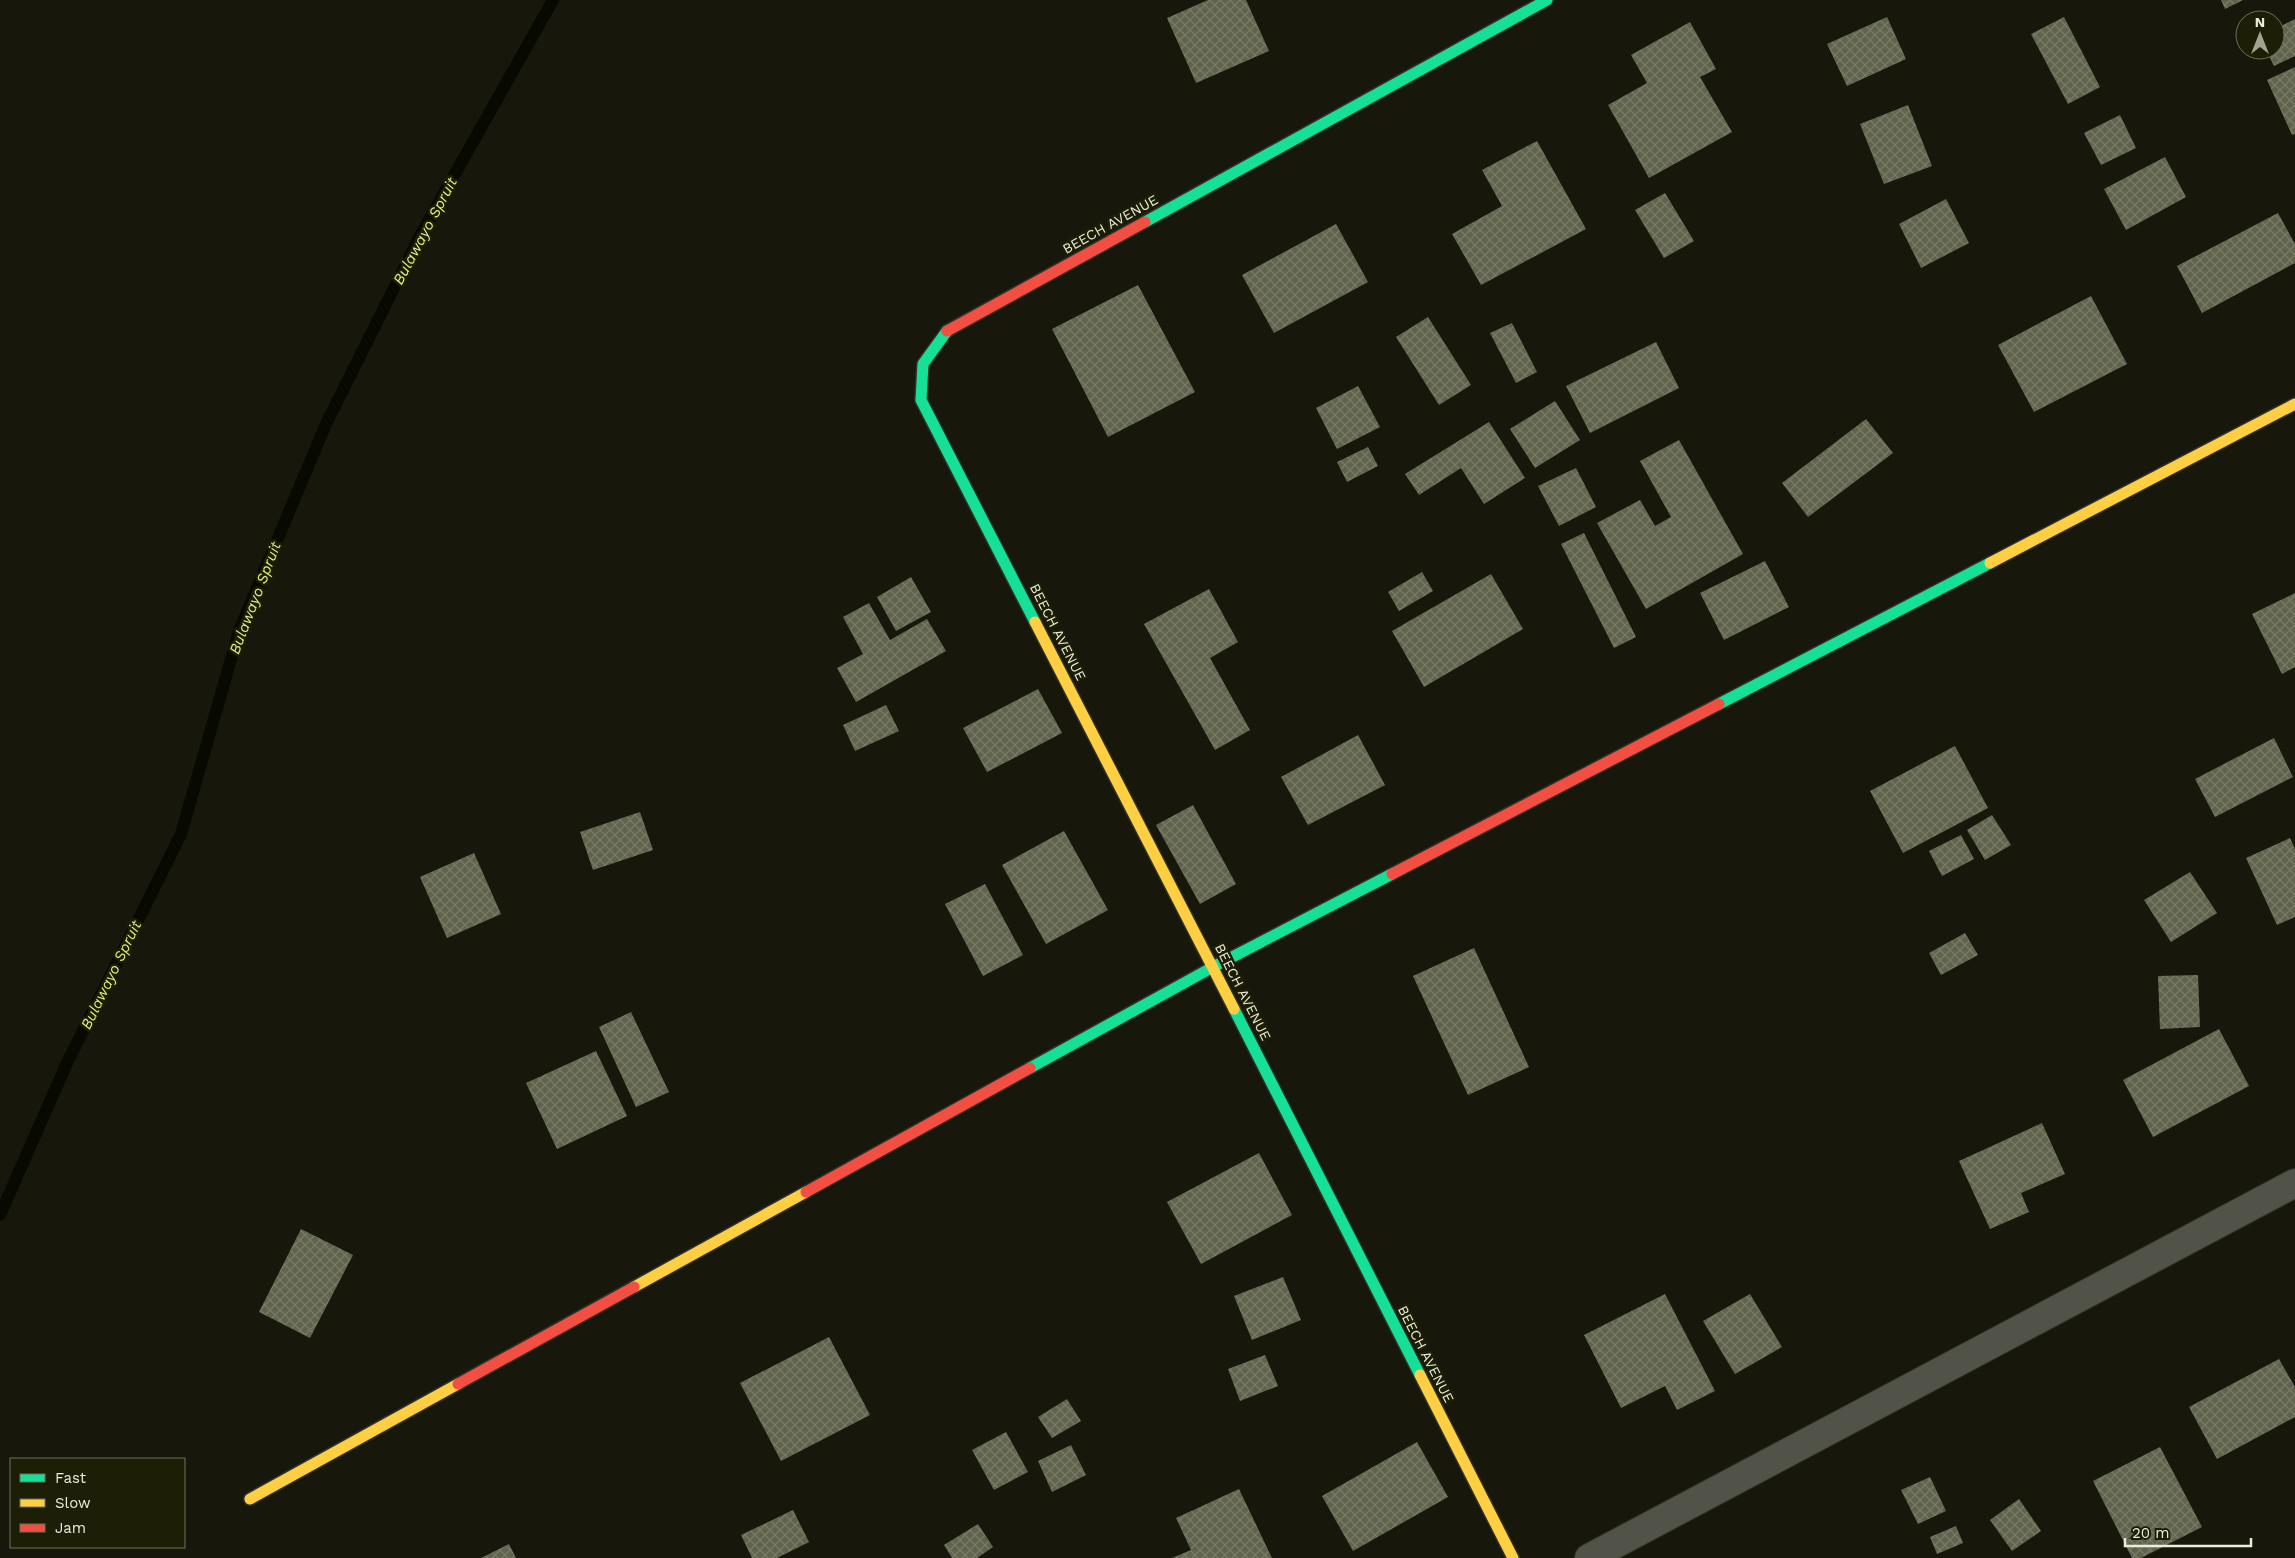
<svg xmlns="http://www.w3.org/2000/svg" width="2295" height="1558" viewBox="0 0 2295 1558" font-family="'Work Sans',sans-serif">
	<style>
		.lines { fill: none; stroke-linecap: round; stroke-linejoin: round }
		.stream { stroke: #080901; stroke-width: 12 }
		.building { fill: url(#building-cross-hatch) }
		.street-casing { stroke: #303229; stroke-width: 30 }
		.fast-casing { stroke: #303229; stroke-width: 14 }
		.slow-casing { stroke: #303229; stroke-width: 14 }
		.jam-casing { stroke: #303229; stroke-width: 14 }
		.street { stroke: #525348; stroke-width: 28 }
		.fast { stroke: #16e098; stroke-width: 11 }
		.slow { stroke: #ffcf43; stroke-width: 11 }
		.jam { stroke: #f24e42; stroke-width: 11 }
		.labels { text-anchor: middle; stroke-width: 5; stroke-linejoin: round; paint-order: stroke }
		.street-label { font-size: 14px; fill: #eaecdc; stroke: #1c1e05 }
		.water-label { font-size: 15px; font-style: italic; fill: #e3ef7b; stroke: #1c1e05 }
	</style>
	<defs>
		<pattern id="building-cross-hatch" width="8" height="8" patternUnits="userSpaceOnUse" patternTransform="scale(1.25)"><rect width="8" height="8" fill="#61644d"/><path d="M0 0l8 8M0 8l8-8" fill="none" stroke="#787a66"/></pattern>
	</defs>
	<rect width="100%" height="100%" fill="#17180b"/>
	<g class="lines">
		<path class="stream" d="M 0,1215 L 67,1063 L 181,834 L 239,631 L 326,424 L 420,236 L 553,0"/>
	</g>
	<g class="building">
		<path d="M 1208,0 L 1246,0 L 1269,51 L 1196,83 L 1167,18 Z"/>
		<path d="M 2221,0 L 2243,0 L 2225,9 Z"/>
		<path d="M 1887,17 L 1906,59 L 1847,86 L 1827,44 Z"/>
		<path d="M 2064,17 L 2100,87 L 2068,104 L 2031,34 Z"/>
		<path d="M 2295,19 L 2295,56 L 2274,66 L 2266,50 L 2275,50 L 2275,29 Z"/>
		<path d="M 1690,22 L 1716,69 L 1700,77 L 1732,132 L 1649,178 L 1608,105 L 1647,83 L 1631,55 Z"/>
		<path d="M 2295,67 L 2295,134 L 2292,135 L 2267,80 Z"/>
		<path d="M 1908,105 L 1932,166 L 1884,184 L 1860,124 Z"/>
		<path d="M 2120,115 L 2136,148 L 2101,165 L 2084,133 Z"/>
		<path d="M 1537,141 L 1586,229 L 1481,285 L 1452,234 L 1502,206 L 1482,170 Z"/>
		<path d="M 2165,157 L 2186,197 L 2126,230 L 2104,189 Z"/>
		<path d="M 1665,193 L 1694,241 L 1664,258 L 1635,210 Z"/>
		<path d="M 1946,199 L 1969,243 L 1921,268 L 1899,224 Z"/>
		<path d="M 2278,213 L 2295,244 L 2295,263 L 2202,313 L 2177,266 Z"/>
		<path d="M 1336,224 L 1368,282 L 1274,333 L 1242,275 Z"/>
		<path d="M 1138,285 L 1195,392 L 1108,437 L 1052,329 Z"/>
		<path d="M 2091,296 L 2127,364 L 2034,412 L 1998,345 Z"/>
		<path d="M 1428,317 L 1471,385 L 1439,405 L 1396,337 Z"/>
		<path d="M 1512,323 L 1537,372 L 1516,383 L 1490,333 Z"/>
		<path d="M 1656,342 L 1679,388 L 1590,433 L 1566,386 Z"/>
		<path d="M 1358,386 L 1380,427 L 1337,449 L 1316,408 Z"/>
		<path d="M 1555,401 L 1580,440 L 1535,468 L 1510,429 Z"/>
		<path d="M 1866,419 L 1893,453 L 1808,517 L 1782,483 Z"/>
		<path d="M 1489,422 L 1525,478 L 1484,504 L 1461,468 L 1419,495 L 1405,474 Z"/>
		<path d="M 1679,440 L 1743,554 L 1646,609 L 1597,523 L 1640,500 L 1655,526 L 1671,517 L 1640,461 Z"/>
		<path d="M 1368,447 L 1378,466 L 1347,482 L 1337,462 Z"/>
		<path d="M 1576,468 L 1596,507 L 1559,526 L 1538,486 Z"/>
		<path d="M 1584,533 L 1636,637 L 1614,648 L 1561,544 Z"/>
		<path d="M 1765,561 L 1789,607 L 1724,640 L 1700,593 Z"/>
		<path d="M 1422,572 L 1433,591 L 1399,611 L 1388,592 Z"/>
		<path d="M 1491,574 L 1523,629 L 1424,687 L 1392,631 Z"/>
		<path d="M 911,577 L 931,612 L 896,631 L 877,597 Z"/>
		<path d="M 1209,589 L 1238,642 L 1210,658 L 1250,730 L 1215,750 L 1144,624 Z"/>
		<path d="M 2295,593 L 2295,667 L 2282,674 L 2252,614 Z"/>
		<path d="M 869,603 L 890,640 L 927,619 L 946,651 L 856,702 L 837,668 L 863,654 L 843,617 Z"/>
		<path d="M 1038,689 L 1062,733 L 987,772 L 963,728 Z"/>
		<path d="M 886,705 L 899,731 L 855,751 L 843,725 Z"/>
		<path d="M 1358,735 L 1385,785 L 1308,825 L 1281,777 Z"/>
		<path d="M 2274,738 L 2293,777 L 2215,817 L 2195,779 Z"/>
		<path d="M 1955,746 L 1988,808 L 1903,853 L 1870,791 Z"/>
		<path d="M 1193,805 L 1236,884 L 1200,904 L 1156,825 Z"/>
		<path d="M 640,812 L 653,850 L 593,870 L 580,832 Z"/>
		<path d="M 1992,815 L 2011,845 L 1985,860 L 1967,830 Z"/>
		<path d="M 1064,831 L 1108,910 L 1046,944 L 1002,865 Z"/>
		<path d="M 1961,835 L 1974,859 L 1942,876 L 1929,851 Z"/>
		<path d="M 2290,838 L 2295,849 L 2295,917 L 2277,925 L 2246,858 Z"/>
		<path d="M 474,853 L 501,914 L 447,938 L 420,877 Z"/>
		<path d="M 2190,872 L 2217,913 L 2171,942 L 2144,900 Z"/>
		<path d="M 985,884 L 1023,955 L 983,976 L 945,904 Z"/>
		<path d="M 1965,933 L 1978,955 L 1941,975 L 1929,953 Z"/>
		<path d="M 1474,948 L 1529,1067 L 1468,1095 L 1413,976 Z"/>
		<path d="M 2198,975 L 2200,1027 L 2160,1029 L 2158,976 Z"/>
		<path d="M 631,1012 L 669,1092 L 636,1107 L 599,1027 Z"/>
		<path d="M 2219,1029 L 2249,1086 L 2153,1137 L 2123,1080 Z"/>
		<path d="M 596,1051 L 627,1116 L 557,1149 L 526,1083 Z"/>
		<path d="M 2042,1123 L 2065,1174 L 2021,1193 L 2029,1212 L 1990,1229 L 1959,1161 Z"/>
		<path d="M 1259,1153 L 1292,1215 L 1201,1264 L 1167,1202 Z"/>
		<path d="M 301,1229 L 353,1255 L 310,1338 L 259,1312 Z"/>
		<path d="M 1283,1277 L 1301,1320 L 1252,1340 L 1234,1296 Z"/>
		<path d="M 1665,1294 L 1715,1391 L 1677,1410 L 1665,1386 L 1621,1408 L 1584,1335 Z"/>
		<path d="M 1750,1294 L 1782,1347 L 1735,1374 L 1703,1321 Z"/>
		<path d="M 829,1337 L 870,1415 L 781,1461 L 740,1383 Z"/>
		<path d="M 1265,1355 L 1278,1386 L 1240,1401 L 1228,1369 Z"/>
		<path d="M 2279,1359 L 2295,1387 L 2295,1417 L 2217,1459 L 2189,1407 Z"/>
		<path d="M 1067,1399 L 1081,1421 L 1052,1438 L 1038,1417 Z"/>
		<path d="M 1006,1432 L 1028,1472 L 994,1490 L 972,1450 Z"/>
		<path d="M 1417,1442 L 1448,1497 L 1353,1551 L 1322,1496 Z"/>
		<path d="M 1071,1445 L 1086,1475 L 1052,1492 L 1038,1461 Z"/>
		<path d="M 2160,1447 L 2202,1527 L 2141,1558 L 2132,1558 L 2093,1481 Z"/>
		<path d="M 1930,1477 L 1946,1511 L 1918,1524 L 1901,1490 Z"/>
		<path d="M 1239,1489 L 1272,1558 L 1172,1558 L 1191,1550 L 1176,1518 Z"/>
		<path d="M 2019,1499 L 2041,1531 L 2012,1551 L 1990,1520 Z"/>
		<path d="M 793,1510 L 809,1542 L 777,1558 L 752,1558 L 741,1535 Z"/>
		<path d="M 978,1524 L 993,1547 L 977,1558 L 952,1558 L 944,1545 Z"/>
		<path d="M 1956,1526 L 1963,1543 L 1937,1554 L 1930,1537 Z"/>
		<path d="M 509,1544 L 516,1558 L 481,1558 Z"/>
	</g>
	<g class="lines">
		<g class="street-casing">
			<path id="street" d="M 1589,1558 L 2295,1183"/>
		</g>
		<g class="fast-casing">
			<g id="fast">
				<path d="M 1145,222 L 1547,0"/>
				<path d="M 947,331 L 923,364 L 921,400 L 1035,622"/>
				<path d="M 1719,704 L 1990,563"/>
				<path d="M 1234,1009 L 1420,1375"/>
				<path d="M 1030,1068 L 1213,967 L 1392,874"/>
			</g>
		</g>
		<g class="slow-casing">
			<g id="slow">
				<path d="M 1990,563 L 2295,404"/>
				<path d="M 1035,622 L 1234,1009"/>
				<path d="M 634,1287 L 806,1192"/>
				<path d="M 1420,1375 L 1513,1558"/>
				<path d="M 250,1499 L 458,1384"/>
			</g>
		</g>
		<g class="jam-casing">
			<g id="jam">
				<path d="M 947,331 L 1145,222"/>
				<path d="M 1392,874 L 1719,704"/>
				<path d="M 806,1192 L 1030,1068"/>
				<path d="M 458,1384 L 634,1287"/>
			</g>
		</g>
		<use href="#street" class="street"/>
		<use href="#fast" class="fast"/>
		<use href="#slow" class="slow"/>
		<use href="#jam" class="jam"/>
	</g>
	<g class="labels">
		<g class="street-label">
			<text transform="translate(1110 224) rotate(-29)" y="5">BEECH AVENUE</text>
			<text transform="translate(1058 632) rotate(63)" y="5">BEECH AVENUE</text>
			<text transform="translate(1243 992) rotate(63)" y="5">BEECH AVENUE</text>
			<text transform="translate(1426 1354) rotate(63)" y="5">BEECH AVENUE</text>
		</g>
		<g class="water-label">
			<text transform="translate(425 231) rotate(-62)" y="5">Bulawayo Spruit</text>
			<text transform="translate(255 598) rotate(-69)" y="5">Bulawayo Spruit</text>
			<text transform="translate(111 975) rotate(-64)" y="5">Bulawayo Spruit</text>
		</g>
	</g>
	<rect x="10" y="1458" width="175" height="90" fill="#1c1e05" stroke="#6e705b"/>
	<rect x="20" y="1474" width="25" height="8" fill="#16e098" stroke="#6e705b"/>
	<text x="55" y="1483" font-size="15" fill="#eaecdc">Fast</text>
	<rect x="20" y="1499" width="25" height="8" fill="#ffcf43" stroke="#6e705b"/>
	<text x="55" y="1508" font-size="15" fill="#eaecdc">Slow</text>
	<rect x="20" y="1524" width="25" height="8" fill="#f24e42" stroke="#6e705b"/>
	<text x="55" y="1533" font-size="15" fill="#eaecdc">Jam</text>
	<g transform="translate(2260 35)"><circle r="24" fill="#1c1e05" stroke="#6e705b"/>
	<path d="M0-4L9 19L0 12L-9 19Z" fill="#a0a293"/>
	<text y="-8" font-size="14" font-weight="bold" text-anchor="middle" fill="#eaecdc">N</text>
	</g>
	<path d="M2125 1538v8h126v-8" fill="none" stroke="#eaecdc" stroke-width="2.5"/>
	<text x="2132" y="1538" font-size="15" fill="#eaecdc" stroke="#1c1e05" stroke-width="4" paint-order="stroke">20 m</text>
</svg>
